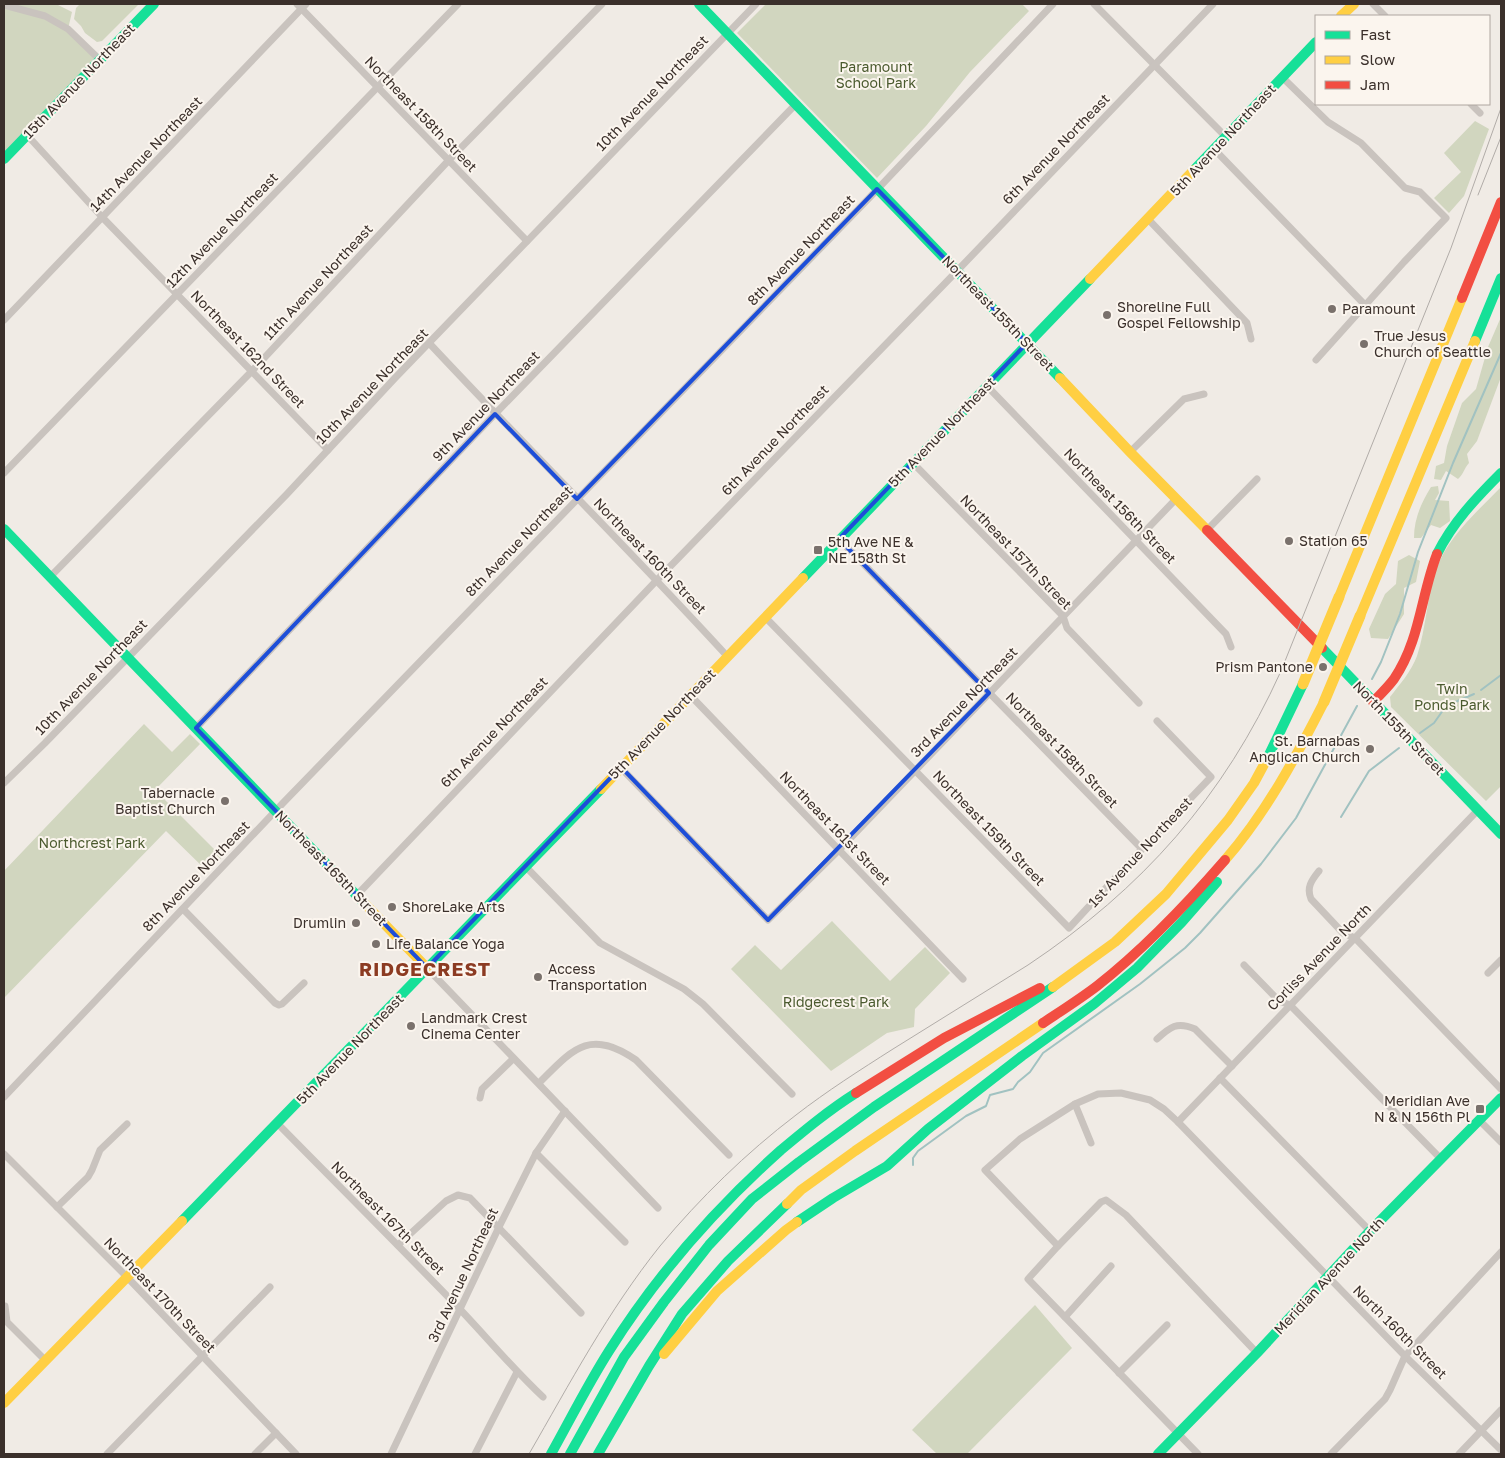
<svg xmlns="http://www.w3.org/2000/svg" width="1505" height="1458" viewBox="0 0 1505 1458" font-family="'Golos Text',sans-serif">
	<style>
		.green { fill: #d1d6bf }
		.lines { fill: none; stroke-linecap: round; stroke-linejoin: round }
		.stream { stroke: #a1c2c1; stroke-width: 2 }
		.street { stroke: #c9c3be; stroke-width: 7 }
		.fast { stroke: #16e098; stroke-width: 10 }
		.slow { stroke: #ffcf43; stroke-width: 10 }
		.jam { stroke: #f24e42; stroke-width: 10 }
		.tram { stroke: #b1aca8; stroke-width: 1 }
		.slow-bridge { stroke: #ffcf43; stroke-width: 11 }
		.marked { fill: none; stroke: #1d4ed8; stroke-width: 4; stroke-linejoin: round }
		.poi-dot { fill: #7a716c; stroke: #fbf5ee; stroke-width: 2 }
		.labels { text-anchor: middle; stroke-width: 4; stroke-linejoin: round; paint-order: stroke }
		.park-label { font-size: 14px; fill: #4a5a2e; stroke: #fbf5ee }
		.street-label { font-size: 14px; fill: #3b302b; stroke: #fbf5ee }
		.poi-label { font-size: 14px; fill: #3b302b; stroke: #fbf5ee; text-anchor: start }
		.district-label { font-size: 19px; font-weight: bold; letter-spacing: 1px; fill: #8c3b22; stroke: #fbf5ee }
	</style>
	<rect width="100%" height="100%" fill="#f0ebe5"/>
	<g class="green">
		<path d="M 4,4 L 56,4 L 72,12 L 68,29 L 100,60 L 4,159 Z"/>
		<path d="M 80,4 L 139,4 L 102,41 L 97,42 L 85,33 L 81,26 L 74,19 L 76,8 Z"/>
		<path d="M 766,4 L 1022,4 L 1029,11 L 970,72 L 926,126 L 877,178 L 737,33 Z"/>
		<path d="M 1475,121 L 1489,129 L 1464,196 L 1449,213 L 1434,198 L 1461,172 L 1444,153 Z"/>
		<path d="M 1501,317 L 1501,377 L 1477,441 L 1467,454 L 1469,463 C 1464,468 1464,474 1458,479 L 1446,471 L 1441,480 L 1434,479 L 1436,466 L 1444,463 L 1447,446 L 1462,403 L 1476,389 L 1488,347 Z"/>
		<path d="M 1438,486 L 1439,493 L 1435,500 L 1449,501 L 1450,521 L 1440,528 L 1431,525 L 1421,538 L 1414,538 C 1414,519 1421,503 1431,487 Z"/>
		<path d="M 1501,487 L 1501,786 L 1486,801 L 1391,707 L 1390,697 C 1400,684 1411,672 1417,656 C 1426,629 1427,596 1436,570 C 1448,536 1477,512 1501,487 Z"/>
		<path d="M 1409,555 L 1420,561 L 1416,582 L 1404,588 L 1404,614 L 1388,639 L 1371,638 L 1369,629 L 1385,594 L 1396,584 L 1398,561 Z"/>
		<path d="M 144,724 L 172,752 L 190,734 L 200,744 L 155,790 L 222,857 L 208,872 L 166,831 L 4,998 L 4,871 Z"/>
		<path d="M 832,921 L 890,981 L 925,947 L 950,973 L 915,1009 L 914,1027 L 887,1033 L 831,1071 L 731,969 L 755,945 L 781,970 Z"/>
		<path d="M 1035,1305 L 1072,1348 L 967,1454 L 937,1454 L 912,1430 Z"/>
	</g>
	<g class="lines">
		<g class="stream">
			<path d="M 1372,679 L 1381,662 L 1400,614 L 1418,552 L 1453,463 L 1501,353"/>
			<path d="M 1481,690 L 1501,675"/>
			<path d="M 1420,733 L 1434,723 L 1446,706 L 1474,694"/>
			<path d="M 1341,817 L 1369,771 L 1399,748"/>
			<path d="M 913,1165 L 913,1158 L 918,1151 L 966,1116 L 986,1106 L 990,1095 L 1013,1089 L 1018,1082 L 1030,1072 L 1043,1053 L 1140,984 L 1185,948 L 1200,933 L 1261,864 L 1296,818 L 1357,706"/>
		</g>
		<g class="street">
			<path d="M 297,4 L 527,241"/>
			<path d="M 1094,4 L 1226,137"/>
			<path d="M 1373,4 L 1385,16"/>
			<path d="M 4,5 L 45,16 L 68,29 L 100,60"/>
			<path d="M 1282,77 L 1328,122 L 1361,143 L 1405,188 L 1420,192 L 1446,218 L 1404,262 L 1316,360"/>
			<path d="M 1471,104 L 1480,113"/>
			<path d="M 27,135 L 102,217 L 328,450"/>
			<path d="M 1214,149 L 1365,305"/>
			<path d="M 1148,219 L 1247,323 L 1251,339"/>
			<path d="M 4,320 L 306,4"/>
			<path d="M 430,344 C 528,449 630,550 727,656"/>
			<path d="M 987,386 L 1226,634 L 1231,647"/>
			<path d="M 1130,452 L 1184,399 L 1204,394"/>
			<path d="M 913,463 L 1063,616 L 1067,628 L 1139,703"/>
			<path d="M 4,473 L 458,4"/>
			<path d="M 1207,530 L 1257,479"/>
			<path d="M 839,539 L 1142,849"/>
			<path d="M 50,577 L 251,372 L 449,160 L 602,4"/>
			<path d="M 765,617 L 1069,928 L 1142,849 L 1211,777 L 1157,721"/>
			<path d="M 690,695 L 963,979"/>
			<path d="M 196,728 L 495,414 L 796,104"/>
			<path d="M 621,768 L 768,920 L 839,850 L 1176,499"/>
			<path d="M 4,783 L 45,743 L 287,494 L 395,378 L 756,4"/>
			<path d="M 526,867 L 600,943 L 684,989 L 703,1004 L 792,1094"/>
			<path d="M 1319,871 C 1312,880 1306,887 1311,899 L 1343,933 L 1355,938 L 1501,1089"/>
			<path d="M 357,895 L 657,580 L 957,271 L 1213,4"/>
			<path d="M 183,909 L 275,1003 L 279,1005 L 282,1004 L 304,983"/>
			<path d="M 1244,965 L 1279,1001 L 1290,1005 L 1441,1159"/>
			<path d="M 427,968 L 658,1208"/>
			<path d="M 1488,973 L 1501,960"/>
			<path d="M 1157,1039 C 1170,1027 1177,1021 1195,1029 L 1232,1066"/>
			<path d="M 1220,1078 L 1370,1231"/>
			<path d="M 539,1083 C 573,1049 589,1028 636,1060 L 729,1155"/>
			<path d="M 4,1097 L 283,803 L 871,196 L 1053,4"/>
			<path d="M 480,1098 L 482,1089 L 513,1059"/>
			<path d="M 1075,1104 L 1091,1143"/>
			<path d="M 1479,1120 L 1501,1142"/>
			<path d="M 1178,1122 L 1478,810"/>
			<path d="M 277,1123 C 336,1183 395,1242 454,1303 C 484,1334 511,1367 543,1397"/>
			<path d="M 536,1153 L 625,1242"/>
			<path d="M 4,1154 L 127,1277 L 296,1454"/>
			<path d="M 57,1207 L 88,1177 L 92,1170 L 100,1150 L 127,1124"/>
			<path d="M 398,1245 L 446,1201 L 458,1195 L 470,1198 L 581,1313"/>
			<path d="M 1058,1246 L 985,1170 L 1020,1139 L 1075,1104 L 1098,1094 L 1121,1093 L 1150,1100 L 1164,1109 L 1178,1122 L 1405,1356 L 1501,1450"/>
			<path d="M 5,1306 L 7,1322 L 45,1360"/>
			<path d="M 1065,1317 L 1111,1266"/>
			<path d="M 1119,1373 L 1167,1325"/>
			<path d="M 107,1454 L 270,1287"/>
			<path d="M 255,1454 L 276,1433"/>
			<path d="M 391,1454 L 499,1227 L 536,1153 L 565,1111"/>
			<path d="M 475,1454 L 517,1372"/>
			<path d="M 1198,1454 L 1028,1279 L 1058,1246 L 1101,1202 L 1106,1200 L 1126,1215 L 1257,1353"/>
			<path d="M 1331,1454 L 1385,1399 L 1390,1390 L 1405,1356 L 1501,1252"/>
			<path d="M 1459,1454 L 1501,1410"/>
		</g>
		<g class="fast">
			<path d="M 699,4 L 1060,378"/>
			<path d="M 4,159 L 154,4"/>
			<path d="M 1194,170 L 1316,42"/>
			<path d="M 1475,341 L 1501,278"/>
			<path d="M 4,529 L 364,903"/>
			<path d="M 1437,554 C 1453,522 1476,498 1501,473"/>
			<path d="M 803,578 L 1090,279"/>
			<path d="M 1322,648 L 1501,834"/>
			<path d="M 1267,759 L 1303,684"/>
			<path d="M 182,1221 L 601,789"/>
			<path d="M 797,1222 L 833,1198 L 887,1166 L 928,1129 L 1022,1056 L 1094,1004 L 1137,968 L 1182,922 L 1217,882"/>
			<path d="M 551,1454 C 570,1420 588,1384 609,1351 C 656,1276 715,1209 781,1150 C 805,1130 829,1110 856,1093"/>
			<path d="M 570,1454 L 624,1357 L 664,1302 L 709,1245 L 752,1199 L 799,1162 L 874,1107 L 1053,987"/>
			<path d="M 598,1454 L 649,1366 L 682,1314 L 728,1261 L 787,1204"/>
			<path d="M 1158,1454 L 1257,1353 L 1370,1231 L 1501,1098"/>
		</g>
		<g class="slow">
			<path d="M 1341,16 L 1354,4"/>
			<path d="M 1090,279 L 1194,170"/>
			<path d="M 1060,378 L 1130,452 L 1207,530"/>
			<path d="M 1339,597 L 1462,298"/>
			<path d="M 1360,616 L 1475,341"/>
			<path d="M 601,789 L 803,578"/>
			<path d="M 1225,860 C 1266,813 1296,757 1324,702"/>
			<path d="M 364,903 L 427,968"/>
			<path d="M 1053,987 L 1115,942 L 1166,894 L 1228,820 L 1254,783 L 1267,759"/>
			<path d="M 787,1204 L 801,1190 L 855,1151 L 1043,1023"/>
			<path d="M 664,1354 L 717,1291 L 786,1230 L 797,1222"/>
			<path d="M 4,1403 L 182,1221"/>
		</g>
		<g class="jam">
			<path d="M 1462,298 L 1501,202"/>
			<path d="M 1207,530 L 1322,648"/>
			<path d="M 1373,702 C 1380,695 1388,687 1394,679 C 1420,641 1421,595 1437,554"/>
			<path d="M 1043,1023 C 1061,1011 1080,999 1097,986 C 1144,949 1186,905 1225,860"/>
			<path d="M 856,1093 L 944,1038 L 1040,988"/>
		</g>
		<g class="tram">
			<path d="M 1478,195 L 1501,137"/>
			<path d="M 529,1454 C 570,1383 608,1311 660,1246 C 700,1198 746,1153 796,1115 C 827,1091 860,1070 893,1049 C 938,1021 983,993 1028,965 C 1142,889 1224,797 1281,671 L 1451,248 L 1501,108"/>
		</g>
		<g class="slow-bridge">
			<path d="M 1303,684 L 1339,597"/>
			<path d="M 1324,702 L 1360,616"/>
		</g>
	</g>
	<path class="marked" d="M 877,189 L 1027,343 L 839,539 L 989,693 L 768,920 L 621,767 L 427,968 L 196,728 L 495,414 L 577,499 Z"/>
	<g class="poi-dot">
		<circle cx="1332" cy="309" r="5"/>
		<circle cx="1107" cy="315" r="5"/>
		<circle cx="1364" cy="344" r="5"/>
		<circle cx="1289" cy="541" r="5"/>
		<rect x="813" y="545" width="10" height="10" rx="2.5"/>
		<circle cx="1323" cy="667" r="5"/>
		<circle cx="1370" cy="749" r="5"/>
		<circle cx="225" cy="801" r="5"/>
		<circle cx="392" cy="907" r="5"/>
		<circle cx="356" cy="923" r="5"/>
		<circle cx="376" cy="944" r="5"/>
		<circle cx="538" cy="977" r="5"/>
		<circle cx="411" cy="1026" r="5"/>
		<rect x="1475" y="1104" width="10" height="10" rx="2.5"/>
	</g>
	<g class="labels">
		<g class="park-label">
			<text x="876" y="72">Paramount<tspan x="876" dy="16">School Park</tspan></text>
			<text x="1452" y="694">Twin<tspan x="1452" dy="16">Ponds Park</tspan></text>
			<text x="92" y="848">Northcrest Park</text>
			<text x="836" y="1007">Ridgecrest Park</text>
		</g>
		<g class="street-label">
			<text transform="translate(79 81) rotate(-46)" y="5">15th Avenue Northeast</text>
			<text transform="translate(652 93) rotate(-46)" y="5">10th Avenue Northeast</text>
			<text transform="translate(421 114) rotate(46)" y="5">Northeast 158th Street</text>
			<text transform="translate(1223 140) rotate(-47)" y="5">5th Avenue Northeast</text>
			<text transform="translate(1056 149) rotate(-46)" y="5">6th Avenue Northeast</text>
			<text transform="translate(146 154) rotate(-46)" y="5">14th Avenue Northeast</text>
			<text transform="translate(222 230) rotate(-46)" y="5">12th Avenue Northeast</text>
			<text transform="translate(801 250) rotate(-46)" y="5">8th Avenue Northeast</text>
			<text transform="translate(318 282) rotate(-47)" y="5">11th Avenue Northeast</text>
			<text transform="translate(998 313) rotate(46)" y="5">Northeast 155th Street</text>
			<text transform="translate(248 349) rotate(46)" y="5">Northeast 162nd Street</text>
			<text transform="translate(372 386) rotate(-46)" y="5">10th Avenue Northeast</text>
			<text transform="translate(486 406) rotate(-46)" y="5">9th Avenue Northeast</text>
			<text transform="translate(942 432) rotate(-46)" y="5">5th Avenue Northeast</text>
			<text transform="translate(775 440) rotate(-46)" y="5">6th Avenue Northeast</text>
			<text transform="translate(1120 506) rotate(46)" y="5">Northeast 156th Street</text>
			<text transform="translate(519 541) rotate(-46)" y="5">8th Avenue Northeast</text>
			<text transform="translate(1016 552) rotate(46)" y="5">Northeast 157th Street</text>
			<text transform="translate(650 556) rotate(46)" y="5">Northeast 160th Street</text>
			<text transform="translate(91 677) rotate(-46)" y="5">10th Avenue Northeast</text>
			<text transform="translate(964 702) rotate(-46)" y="5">3rd Avenue Northeast</text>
			<text transform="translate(662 724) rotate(-46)" y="5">5th Avenue Northeast</text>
			<text transform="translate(1399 728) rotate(46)" y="5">North 155th Street</text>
			<text transform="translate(494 732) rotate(-46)" y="5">6th Avenue Northeast</text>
			<text transform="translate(1062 750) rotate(46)" y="5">Northeast 158th Street</text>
			<text transform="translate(835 828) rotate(46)" y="5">Northeast 161st Street</text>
			<text transform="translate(989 828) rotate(46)" y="5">Northeast 159th Street</text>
			<text transform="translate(1140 852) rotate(-47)" y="5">1st Avenue Northeast</text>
			<text transform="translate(331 868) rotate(46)" y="5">Northeast 165th Street</text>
			<text transform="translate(196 876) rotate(-46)" y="5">8th Avenue Northeast</text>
			<text transform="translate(1319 957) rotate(-46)" y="5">Corliss Avenue North</text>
			<text transform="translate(350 1049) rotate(-46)" y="5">5th Avenue Northeast</text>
			<text transform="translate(388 1218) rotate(45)" y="5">Northeast 167th Street</text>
			<text transform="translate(463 1275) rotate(-65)" y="5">3rd Avenue Northeast</text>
			<text transform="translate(1329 1276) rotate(-47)" y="5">Meridian Avenue North</text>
			<text transform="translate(160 1295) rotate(46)" y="5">Northeast 170th Street</text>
			<text transform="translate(1400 1332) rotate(45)" y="5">North 160th Street</text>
		</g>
		<g class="poi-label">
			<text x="1117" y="312">Shoreline Full<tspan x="1117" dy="16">Gospel Fellowship</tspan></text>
			<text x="1342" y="314">Paramount</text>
			<text x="1374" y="341">True Jesus<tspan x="1374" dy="16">Church of Seattle</tspan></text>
			<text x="1299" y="546">Station 65</text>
			<text x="828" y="547">5th Ave NE &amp;<tspan x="828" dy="16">NE 158th St</tspan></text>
			<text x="1313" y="672" text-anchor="end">Prism Pantone</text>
			<text x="1360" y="746" text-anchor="end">St. Barnabas<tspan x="1360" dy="16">Anglican Church</tspan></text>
			<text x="215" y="798" text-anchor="end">Tabernacle<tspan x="215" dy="16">Baptist Church</tspan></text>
			<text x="402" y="912">ShoreLake Arts</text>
			<text x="346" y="928" text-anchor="end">Drumlin</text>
			<text x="386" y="949">Life Balance Yoga</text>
			<text x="548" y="974">Access<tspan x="548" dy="16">Transportation</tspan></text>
			<text x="421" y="1023">Landmark Crest<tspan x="421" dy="16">Cinema Center</tspan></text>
			<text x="1470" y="1106" text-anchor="end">Meridian Ave<tspan x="1470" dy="16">N &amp; N 156th Pl</tspan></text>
		</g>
		<g class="district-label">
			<text x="425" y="976">RIDGECREST</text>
		</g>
	</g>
	<rect width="1505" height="1458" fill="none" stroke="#3b302b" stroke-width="10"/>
	<rect x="1315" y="15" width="175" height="90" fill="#fbf5ee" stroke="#aea6a0"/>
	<rect x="1325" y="31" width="25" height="8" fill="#16e098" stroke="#aea6a0"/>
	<text x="1360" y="40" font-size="15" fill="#3b302b">Fast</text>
	<rect x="1325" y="56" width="25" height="8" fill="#ffcf43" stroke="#aea6a0"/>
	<text x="1360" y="65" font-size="15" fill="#3b302b">Slow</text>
	<rect x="1325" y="81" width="25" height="8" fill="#f24e42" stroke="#aea6a0"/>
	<text x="1360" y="90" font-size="15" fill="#3b302b">Jam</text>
</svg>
